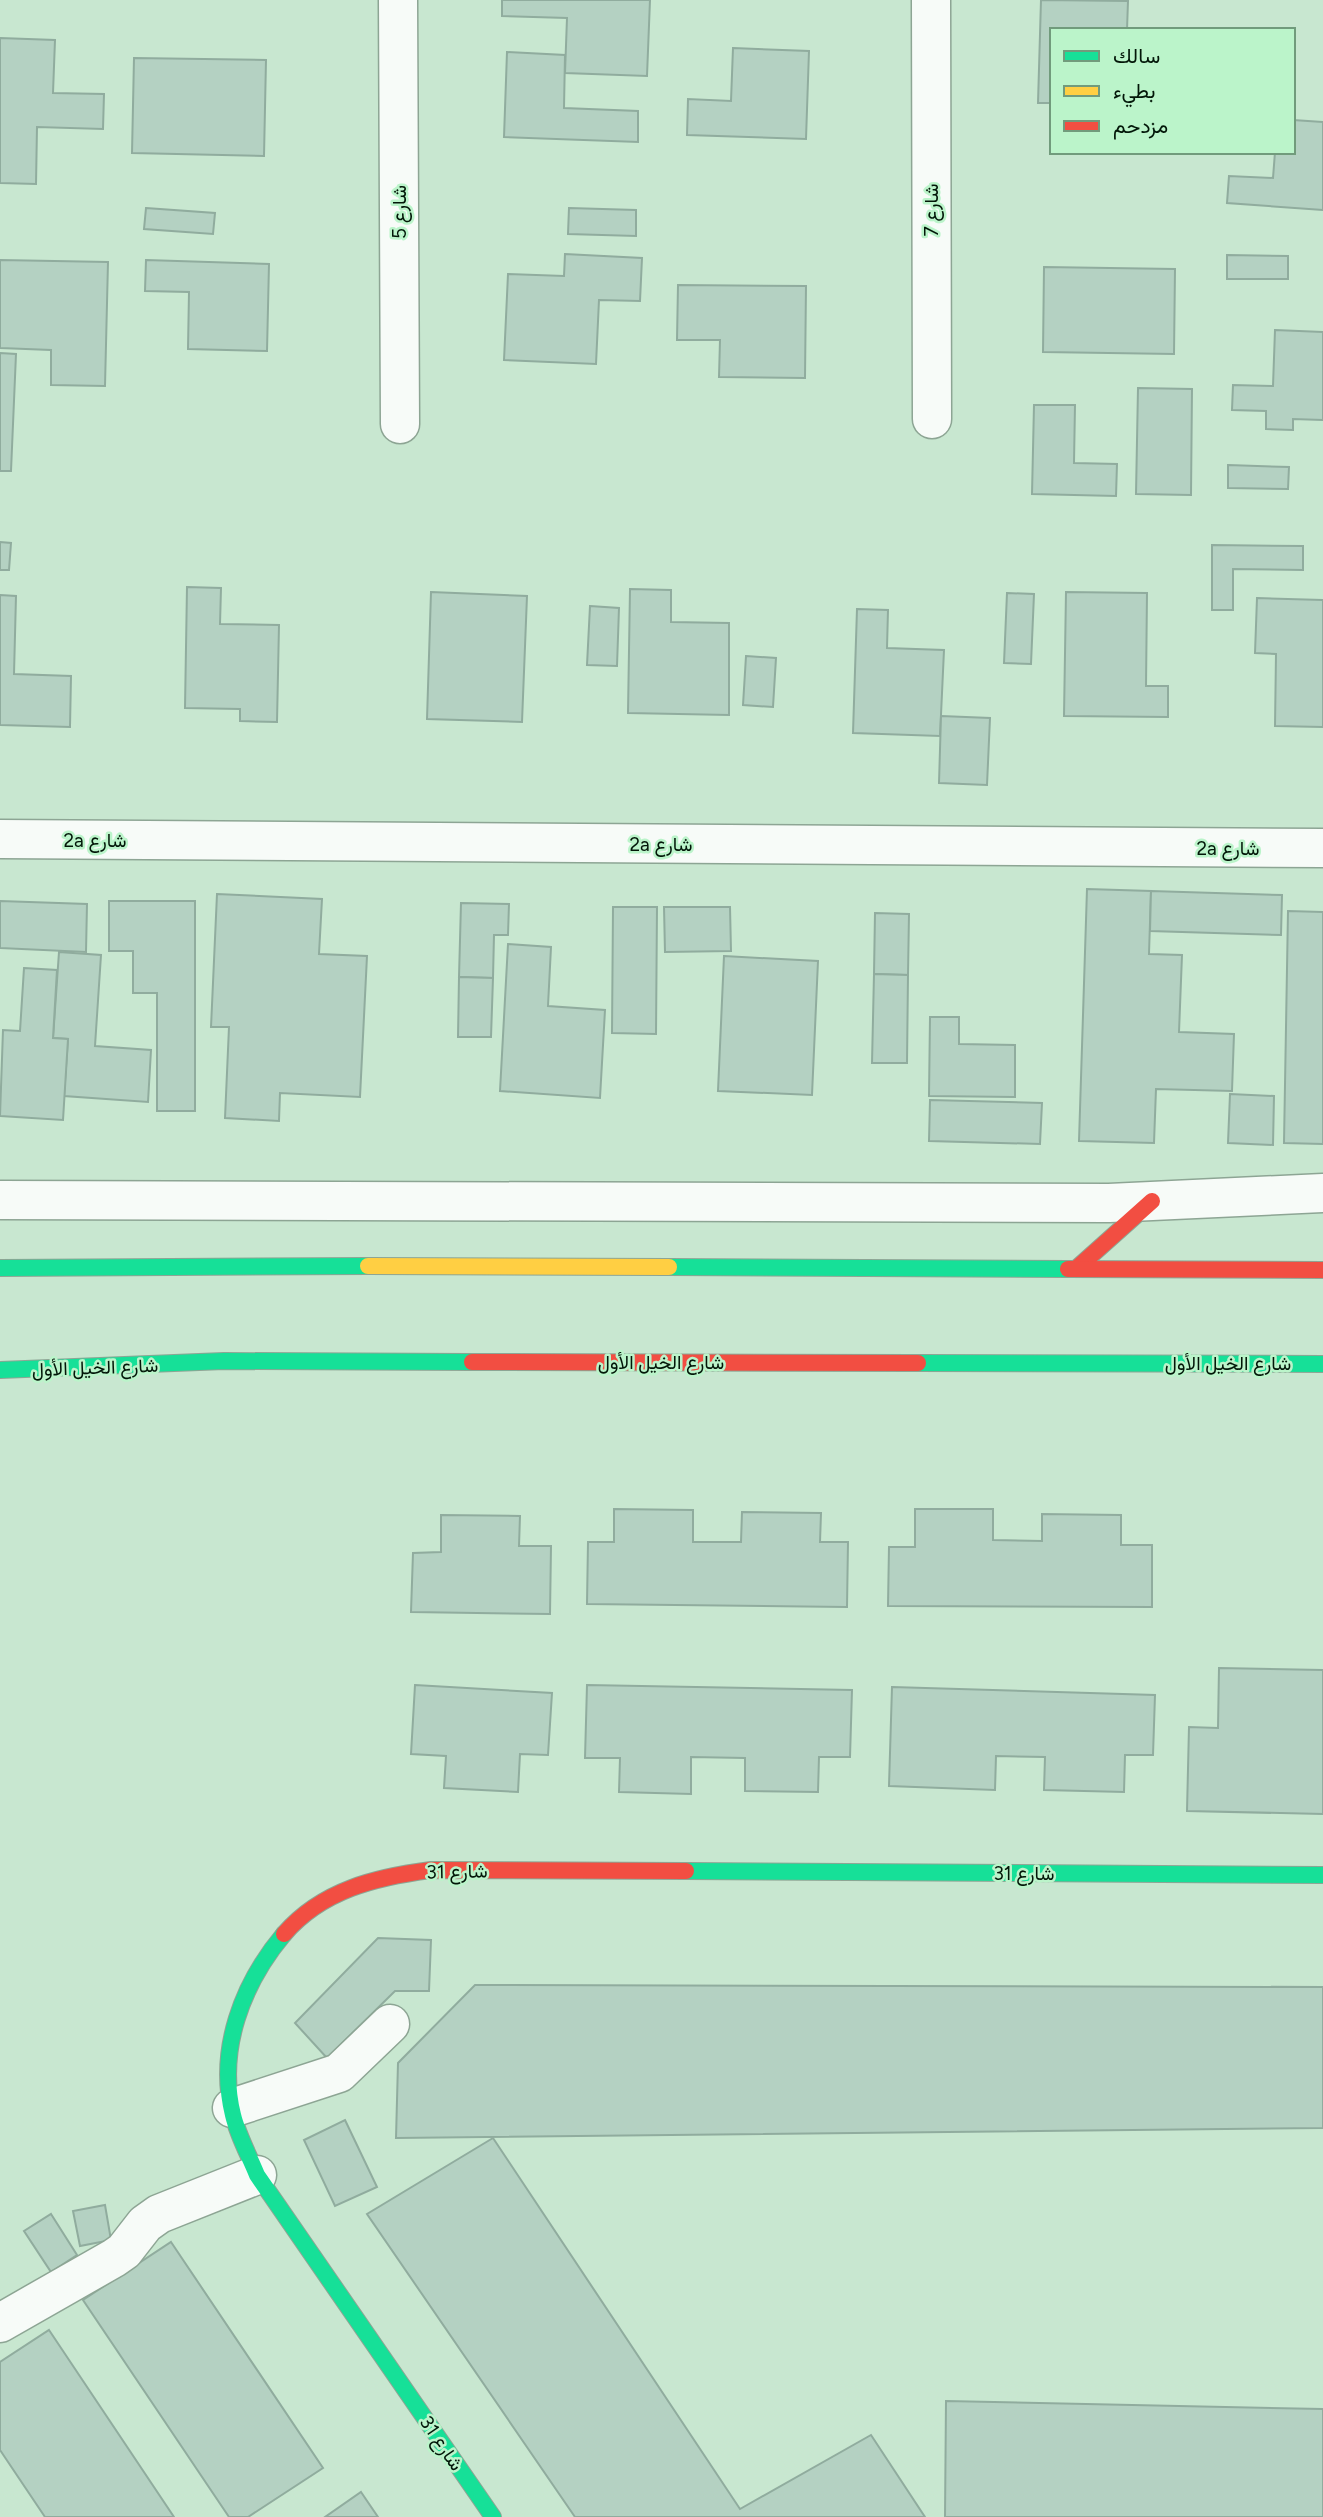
<svg xmlns="http://www.w3.org/2000/svg" width="1323" height="2517" viewBox="0 0 1323 2517" font-family="Figtree,Vazirmatn,sans-serif">
	<style>
		.building { fill: #b4d1c2; stroke: #90ac9e; stroke-width: 2 }
		.lines { fill: none; stroke-linecap: round; stroke-linejoin: round }
		.street-casing { stroke: #8da594; stroke-width: 41 }
		.fast-casing { stroke: #8da594; stroke-width: 18 }
		.slow-casing { stroke: #8da594; stroke-width: 18 }
		.jam-casing { stroke: #8da594; stroke-width: 18 }
		.street { stroke: #f7fbf8; stroke-width: 38 }
		.fast { stroke: #16e098; stroke-width: 16 }
		.slow { stroke: #ffcf43; stroke-width: 16 }
		.jam { stroke: #f24e42; stroke-width: 16 }
		.labels { text-anchor: middle; stroke-width: 5; stroke-linejoin: round; paint-order: stroke }
		.street-label { font-size: 19px; fill: #021608; stroke: #bbf4ca }
	</style>
	<rect width="100%" height="100%" fill="#c8e7d0"/>
	<g class="building">
		<path d="M 502,0 L 650,0 L 647,76 L 565,73 L 567,18 L 502,16 Z"/>
		<path d="M 1041,0 L 1128,1 L 1127,30 L 1052,30 L 1052,103 L 1038,103 Z"/>
		<path d="M 0,38 L 55,40 L 53,93 L 104,94 L 103,129 L 37,127 L 36,184 L 0,183 Z"/>
		<path d="M 733,48 L 809,51 L 806,139 L 687,135 L 688,99 L 731,101 Z"/>
		<path d="M 507,52 L 565,55 L 564,108 L 638,111 L 638,142 L 504,137 Z"/>
		<path d="M 134,58 L 266,60 L 264,156 L 132,153 Z"/>
		<path d="M 1293,120 L 1323,122 L 1323,210 L 1227,203 L 1229,176 L 1273,178 L 1275,152 L 1293,152 Z"/>
		<path d="M 146,208 L 215,213 L 213,234 L 144,229 Z"/>
		<path d="M 569,208 L 636,210 L 636,236 L 568,234 Z"/>
		<path d="M 565,254 L 642,258 L 640,301 L 599,300 L 596,364 L 504,360 L 508,274 L 564,276 Z"/>
		<path d="M 1227,255 L 1288,256 L 1288,279 L 1227,279 Z"/>
		<path d="M 0,260 L 108,262 L 105,386 L 51,385 L 51,350 L 0,348 Z"/>
		<path d="M 146,260 L 269,264 L 267,351 L 188,349 L 189,292 L 145,291 Z"/>
		<path d="M 1044,267 L 1175,269 L 1174,354 L 1043,352 Z"/>
		<path d="M 678,285 L 806,286 L 805,378 L 719,377 L 720,340 L 677,340 Z"/>
		<path d="M 1275,330 L 1323,332 L 1323,420 L 1293,419 L 1293,430 L 1266,429 L 1266,411 L 1232,410 L 1233,385 L 1273,386 Z"/>
		<path d="M 0,353 L 16,354 L 11,471 L 0,471 Z"/>
		<path d="M 1138,388 L 1192,389 L 1191,495 L 1136,494 Z"/>
		<path d="M 1034,405 L 1075,405 L 1074,463 L 1117,464 L 1116,496 L 1032,494 Z"/>
		<path d="M 1228,465 L 1289,467 L 1288,489 L 1228,488 Z"/>
		<path d="M 0,542 L 11,543 L 9,570 L 0,570 Z"/>
		<path d="M 1212,545 L 1303,546 L 1303,570 L 1233,569 L 1233,610 L 1212,610 Z"/>
		<path d="M 187,587 L 221,588 L 220,624 L 279,625 L 277,722 L 240,721 L 240,709 L 185,708 Z"/>
		<path d="M 630,589 L 671,590 L 671,622 L 729,623 L 729,715 L 628,713 Z"/>
		<path d="M 431,592 L 527,596 L 522,722 L 427,719 Z"/>
		<path d="M 1066,592 L 1147,593 L 1146,686 L 1168,686 L 1168,717 L 1064,716 Z"/>
		<path d="M 1007,593 L 1034,594 L 1031,664 L 1004,663 Z"/>
		<path d="M 0,595 L 16,596 L 14,674 L 71,676 L 70,727 L 0,725 Z"/>
		<path d="M 1257,598 L 1323,600 L 1323,727 L 1275,726 L 1276,654 L 1255,653 Z"/>
		<path d="M 590,606 L 619,608 L 617,666 L 587,665 Z"/>
		<path d="M 857,609 L 888,610 L 887,648 L 944,650 L 940,736 L 853,733 Z"/>
		<path d="M 746,656 L 776,658 L 773,707 L 743,705 Z"/>
		<path d="M 941,716 L 990,718 L 987,785 L 939,783 Z"/>
		<path d="M 1087,889 L 1151,891 L 1149,954 L 1182,955 L 1179,1032 L 1234,1034 L 1232,1091 L 1156,1089 L 1154,1143 L 1079,1141 Z"/>
		<path d="M 1151,891 L 1282,895 L 1281,935 L 1150,931 Z"/>
		<path d="M 217,894 L 322,899 L 319,954 L 367,956 L 360,1097 L 280,1093 L 279,1121 L 225,1118 L 229,1027 L 211,1027 Z"/>
		<path d="M 0,901 L 87,904 L 86,952 L 0,948 Z"/>
		<path d="M 109,901 L 195,901 L 195,1111 L 157,1111 L 157,993 L 133,993 L 133,951 L 109,951 Z"/>
		<path d="M 461,903 L 509,904 L 508,935 L 494,935 L 493,978 L 459,977 Z"/>
		<path d="M 613,907 L 657,907 L 656,1034 L 612,1033 Z"/>
		<path d="M 664,907 L 730,907 L 731,951 L 665,952 Z"/>
		<path d="M 1288,911 L 1323,912 L 1323,1144 L 1284,1143 Z"/>
		<path d="M 875,913 L 909,914 L 908,975 L 874,974 Z"/>
		<path d="M 508,944 L 551,947 L 548,1006 L 605,1010 L 600,1098 L 500,1091 Z"/>
		<path d="M 59,952 L 101,955 L 95,1046 L 151,1050 L 148,1102 L 64,1096 L 68,1039 L 53,1038 Z"/>
		<path d="M 724,956 L 818,961 L 812,1095 L 718,1091 Z"/>
		<path d="M 24,968 L 57,970 L 53,1038 L 68,1039 L 63,1120 L 0,1116 L 3,1030 L 20,1031 Z"/>
		<path d="M 874,974 L 908,975 L 907,1063 L 872,1063 Z"/>
		<path d="M 459,977 L 493,978 L 491,1037 L 458,1037 Z"/>
		<path d="M 930,1017 L 959,1017 L 959,1044 L 1015,1045 L 1015,1097 L 929,1096 Z"/>
		<path d="M 1230,1094 L 1274,1096 L 1273,1145 L 1228,1143 Z"/>
		<path d="M 930,1100 L 1042,1103 L 1040,1144 L 929,1141 Z"/>
		<path d="M 614,1509 L 693,1510 L 693,1542 L 741,1542 L 742,1512 L 821,1513 L 820,1542 L 848,1542 L 847,1607 L 587,1604 L 588,1542 L 614,1542 Z"/>
		<path d="M 915,1509 L 993,1509 L 993,1540 L 1042,1541 L 1042,1514 L 1121,1515 L 1121,1545 L 1152,1545 L 1152,1607 L 888,1606 L 889,1547 L 915,1547 Z"/>
		<path d="M 441,1515 L 520,1516 L 519,1546 L 551,1546 L 550,1614 L 411,1612 L 413,1553 L 441,1552 Z"/>
		<path d="M 1219,1668 L 1323,1670 L 1323,1814 L 1187,1811 L 1189,1727 L 1218,1728 Z"/>
		<path d="M 415,1685 L 552,1693 L 548,1755 L 520,1754 L 518,1792 L 444,1788 L 446,1756 L 411,1754 Z"/>
		<path d="M 587,1685 L 852,1690 L 850,1757 L 819,1757 L 818,1792 L 745,1791 L 745,1758 L 691,1757 L 691,1794 L 619,1792 L 620,1758 L 585,1758 Z"/>
		<path d="M 892,1687 L 1155,1695 L 1153,1755 L 1125,1755 L 1124,1792 L 1044,1790 L 1045,1757 L 996,1756 L 995,1790 L 889,1786 Z"/>
		<path d="M 378,1938 L 431,1940 L 429,1991 L 395,1991 L 327,2058 L 295,2023 Z"/>
		<path d="M 475,1985 L 1323,1987 L 1323,2128 L 396,2138 L 398,2063 Z"/>
		<path d="M 345,2120 L 377,2187 L 335,2206 L 304,2140 Z"/>
		<path d="M 493,2138 L 740,2509 L 871,2435 L 925,2517 L 575,2517 L 367,2214 Z"/>
		<path d="M 105,2205 L 111,2240 L 80,2246 L 73,2211 Z"/>
		<path d="M 51,2214 L 77,2255 L 51,2272 L 24,2231 Z"/>
		<path d="M 171,2242 L 323,2468 L 248,2517 L 229,2517 L 83,2300 Z"/>
		<path d="M 49,2330 L 174,2517 L 45,2517 L 0,2450 L 0,2362 Z"/>
		<path d="M 946,2401 L 1323,2409 L 1323,2517 L 945,2517 Z"/>
		<path d="M 361,2492 L 378,2517 L 325,2517 Z"/>
	</g>
	<g class="lines">
		<g class="street-casing">
			<g id="street">
				<path d="M 398,0 L 400,424"/>
				<path d="M 931,0 L 932,419"/>
				<path d="M 0,839 L 1323,848"/>
				<path d="M 0,1200 L 1109,1203 L 1323,1193"/>
				<path d="M 232,2108 L 339,2073 L 390,2024"/>
				<path d="M 0,2323 L 114,2258 L 124,2251 L 145,2224 L 159,2214 L 257,2175"/>
			</g>
		</g>
		<g class="fast-casing">
			<g id="fast">
				<path d="M 669,1267 L 1068,1269"/>
				<path d="M 0,1268 L 368,1266"/>
				<path d="M 918,1363 L 1323,1364"/>
				<path d="M 0,1370 L 224,1361 L 472,1362"/>
				<path d="M 686,1871 L 1323,1875"/>
				<path d="M 284,1934 C 242,1984 217,2050 233,2115 C 238,2136 249,2155 257,2175 L 493,2517"/>
			</g>
		</g>
		<g class="slow-casing">
			<path id="slow" d="M 368,1266 L 669,1267"/>
		</g>
		<g class="jam-casing">
			<g id="jam">
				<path d="M 1077,1268 L 1152,1201"/>
				<path d="M 1068,1269 L 1323,1270"/>
				<path d="M 472,1362 L 918,1363"/>
				<path d="M 284,1934 C 322,1890 376,1877 431,1870 L 686,1871"/>
			</g>
		</g>
		<use href="#street" class="street"/>
		<use href="#fast" class="fast"/>
		<use href="#slow" class="slow"/>
		<use href="#jam" class="jam"/>
	</g>
	<g class="labels">
		<g class="street-label">
			<text transform="translate(931 210) rotate(-90)" y="7">شارع 7</text>
			<text transform="translate(399 212) rotate(-90)" y="7">شارع 5</text>
			<text x="95" y="847">2a شارع</text>
			<text x="661" y="851">2a شارع</text>
			<text x="1228" y="855">2a شارع</text>
			<text x="661" y="1369">شارع الخيل الأول</text>
			<text x="1228" y="1370">شارع الخيل الأول</text>
			<text transform="translate(95 1367) rotate(-2)" y="7">شارع الخيل الأول</text>
			<text transform="translate(457 1871) rotate(-1)" y="7">شارع 31</text>
			<text x="1024" y="1880">شارع 31</text>
			<text transform="translate(442 2443) rotate(56)" y="7">شارع 31</text>
		</g>
	</g>
	<rect x="1050" y="28" width="245" height="126" fill="#bbf4ca" stroke="#719b7c" stroke-width="2"/>
	<rect x="1064" y="51" width="35" height="10" fill="#16e098" stroke="#719b7c" stroke-width="2"/>
	<text x="1113" y="63" font-size="21" fill="#021608">سالك</text>
	<rect x="1064" y="86" width="35" height="10" fill="#ffcf43" stroke="#719b7c" stroke-width="2"/>
	<text x="1113" y="98" font-size="21" fill="#021608">بطيء</text>
	<rect x="1064" y="121" width="35" height="10" fill="#f24e42" stroke="#719b7c" stroke-width="2"/>
	<text x="1113" y="133" font-size="21" fill="#021608">مزدحم</text>
</svg>
